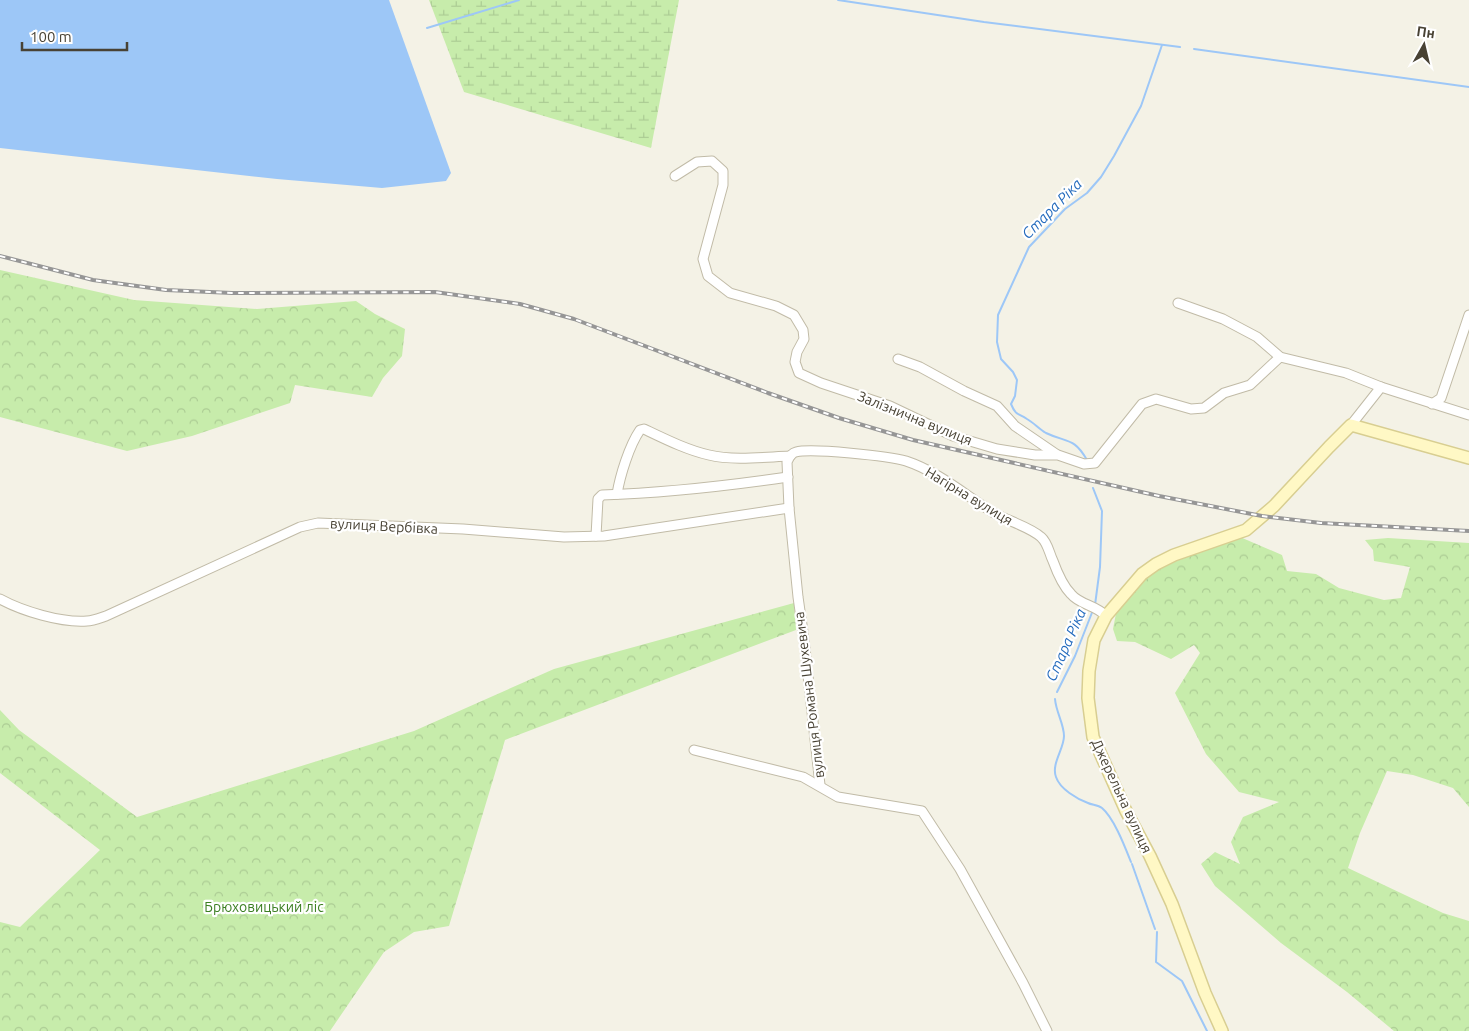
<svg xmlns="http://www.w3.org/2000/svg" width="1469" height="1031" viewBox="0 0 1469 1031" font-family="Ubuntu,sans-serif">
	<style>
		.forest { fill: url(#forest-crowns) }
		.wetland { fill: url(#wetland-marsh) }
		.water { fill: #9dc7f7 }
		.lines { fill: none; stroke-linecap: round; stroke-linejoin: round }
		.stream { stroke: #9dc7f7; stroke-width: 2 }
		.street-casing { stroke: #c1bba7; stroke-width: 11 }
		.secondary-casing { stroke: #d8ce91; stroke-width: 14 }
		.street { stroke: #fff; stroke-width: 9 }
		.secondary { stroke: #fff8c5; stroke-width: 11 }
		.rail-casing { stroke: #969696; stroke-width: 4 }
		.rail { stroke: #fff; stroke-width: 2; stroke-dasharray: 5.5; stroke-linecap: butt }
		.labels { text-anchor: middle; stroke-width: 4.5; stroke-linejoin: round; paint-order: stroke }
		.street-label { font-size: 14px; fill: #484234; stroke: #fff }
		.park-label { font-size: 14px; fill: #3b7f22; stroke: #fff }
		.water-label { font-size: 15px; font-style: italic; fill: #246bbd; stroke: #fff }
	</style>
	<defs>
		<pattern id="forest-crowns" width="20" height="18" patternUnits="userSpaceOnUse" patternTransform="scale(1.25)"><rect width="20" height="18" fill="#c7ecab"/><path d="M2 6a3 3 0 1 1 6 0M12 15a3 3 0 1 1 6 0" fill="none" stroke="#accc94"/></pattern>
		<pattern id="wetland-marsh" width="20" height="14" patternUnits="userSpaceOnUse" patternTransform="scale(1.25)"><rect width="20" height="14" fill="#c7ecab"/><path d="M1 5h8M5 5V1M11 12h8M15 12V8" fill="none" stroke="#accc94"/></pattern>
	</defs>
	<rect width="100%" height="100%" fill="#f4f2e6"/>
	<g class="forest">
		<path d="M 0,270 L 134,300 L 257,309 L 356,301 L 375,314 L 405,329 L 402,356 L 383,378 L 372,397 L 295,385 L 290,403 L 192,436 L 127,451 L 0,417 Z"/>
		<path d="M 1240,537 L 1282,555 L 1287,571 L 1316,574 L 1339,588 L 1384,600 L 1401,598 L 1410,567 L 1374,561 L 1373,550 L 1365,540 L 1388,538 L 1469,543 L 1469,807 L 1453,788 L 1413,775 L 1387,771 L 1360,833 L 1348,868 L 1443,913 L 1469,921 L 1469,1031 L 1394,1031 L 1347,992 L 1281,943 L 1215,886 L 1201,864 L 1215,852 L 1240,864 L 1231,842 L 1243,817 L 1279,802 L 1239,792 L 1206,754 L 1175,693 L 1200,653 L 1194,645 L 1171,659 L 1135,642 L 1117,641 L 1113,629 L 1118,603 L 1147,570 Z"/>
		<path d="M 794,603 L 796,630 L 505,740 L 449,926 L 414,932 L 384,952 L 330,1031 L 0,1031 L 0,922 L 20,927 L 100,850 L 0,773 L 0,710 L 19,730 L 137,817 L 414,731 L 554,669 Z"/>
	</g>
	<path class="wetland" d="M 429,0 L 679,0 L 651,148 L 464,92 Z"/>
	<path class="water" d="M 0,0 L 389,0 L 451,173 L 446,181 L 382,188 L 277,179 L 0,148 Z"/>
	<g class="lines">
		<g class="stream">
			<path d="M 838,0 L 984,22 L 1180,47"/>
			<path d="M 427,28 L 519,0"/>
			<path d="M 1194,49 L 1469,87"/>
			<path d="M 1087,460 C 1074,437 1067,443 1046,433 C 1039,429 1034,423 1027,419 C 1018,413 1016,416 1011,404 L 1015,396 L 1017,380 L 1013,372 L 1001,359 L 997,342 L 998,315 L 1029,247 L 1065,209 L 1087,193 L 1101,177 L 1114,156 L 1141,106 L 1162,45"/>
			<path d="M 1093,488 L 1102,511 L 1100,567 L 1095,605"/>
			<path d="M 1057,692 L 1075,656 L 1093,610"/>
			<path d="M 1055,699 C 1056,712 1064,724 1064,736 C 1064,749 1051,764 1056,777 C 1060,789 1077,799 1088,803 C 1092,805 1098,805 1102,808 C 1114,818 1125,847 1131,862"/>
			<path d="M 1132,864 L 1155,929"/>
			<path d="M 1157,932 L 1156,962 L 1182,981 L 1207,1031"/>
		</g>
		<g class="street-casing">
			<g id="street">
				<path d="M 675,176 L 697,162 L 712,161 L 723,171 L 723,185 L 703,259 L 708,276 L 730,293 L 776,306 L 794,315 L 803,330 L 804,339 L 797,352 L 795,362 L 799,373 L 821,383 L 890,406 L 953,436 L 997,449 L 1035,455 L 1058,455 L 1084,464 L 1095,463 L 1142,404 L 1156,399 L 1191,409 L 1204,408 L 1224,393 L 1250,385 L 1280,357"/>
				<path d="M 1178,303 L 1223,319 L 1257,337 L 1280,357 L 1346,373 L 1381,387 L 1469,415"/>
				<path d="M 898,359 L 920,367 L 964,391 L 997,406 L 1015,426 L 1056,454"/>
				<path d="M 1432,404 L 1441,398 L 1469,315"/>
				<path d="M 1351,425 L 1381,387"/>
				<path d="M 790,456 C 793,454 792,453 796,452 C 812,448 889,456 906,461 C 939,472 965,495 994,513 C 1008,521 1030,527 1041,537 C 1048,543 1049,553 1053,561 C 1057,572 1063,586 1071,594 C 1080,605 1096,605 1106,616"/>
				<path d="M 790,456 L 787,462 L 789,508 L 798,597 L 804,639 L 820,785"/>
				<path d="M 617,494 C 620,476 629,446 640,430 L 644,429 C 665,439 687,450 709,455 C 733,461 765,457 790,456"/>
				<path d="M 596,536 L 598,499 L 602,495 C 664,493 726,486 788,477"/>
				<path d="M 0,599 C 22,611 61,623 87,621 C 93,621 100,618 106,616 L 300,527 L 318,523 L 463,529 L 564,537 L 604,536 L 789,508"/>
				<path d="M 694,750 L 803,777 L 838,797 L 922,811 L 960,869 L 1023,983 L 1047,1031"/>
			</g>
		</g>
		<g class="secondary-casing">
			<path id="secondary" d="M 1222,1031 L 1205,993 L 1172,904 L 1150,856 L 1126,811 L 1093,737 L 1088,698 L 1089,671 L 1094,640 L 1106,616 L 1142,574 L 1156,564 L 1174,555 L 1246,530 L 1274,506 L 1329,447 L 1351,425 L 1469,458"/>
		</g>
		<use href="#street" class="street"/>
		<use href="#secondary" class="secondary"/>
		<g class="rail-casing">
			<path id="rail" d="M 0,256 L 93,280 L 166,290 L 232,293 L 435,292 L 520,304 L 574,319 L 768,393 L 839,418 L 913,440 L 1159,496 L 1262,516 L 1321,523 L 1469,531"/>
		</g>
		<use href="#rail" class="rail"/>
	</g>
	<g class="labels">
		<g class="street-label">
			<text transform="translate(915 418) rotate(22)" y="5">Залізнична вулиця</text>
			<text transform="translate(969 496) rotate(31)" y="5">Нагірна вулиця</text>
			<text transform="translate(384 526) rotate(3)" y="5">вулиця Вербівка</text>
			<text transform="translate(809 695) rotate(-97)" y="5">вулиця Романа Шухевича</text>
			<text transform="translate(1122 796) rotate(65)" y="5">Джерельна вулиця</text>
		</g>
		<g class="park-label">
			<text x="264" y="912">Брюховицький ліс</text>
		</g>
		<g class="water-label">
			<text transform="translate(1052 209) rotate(-45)" y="5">Стара Ріка</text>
			<text transform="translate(1066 645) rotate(-66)" y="5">Стара Ріка</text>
		</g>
	</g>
	<g transform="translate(1424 45) rotate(8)" stroke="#ffffff" stroke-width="4" paint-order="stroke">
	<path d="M0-4L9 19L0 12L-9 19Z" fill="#484234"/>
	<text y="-8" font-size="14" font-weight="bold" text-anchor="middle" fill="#484234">Пн</text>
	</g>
	<path d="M22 42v8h105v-8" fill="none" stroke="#484234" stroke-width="2.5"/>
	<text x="30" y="42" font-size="15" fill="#484234" stroke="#ffffff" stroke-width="4" paint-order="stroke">100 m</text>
</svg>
